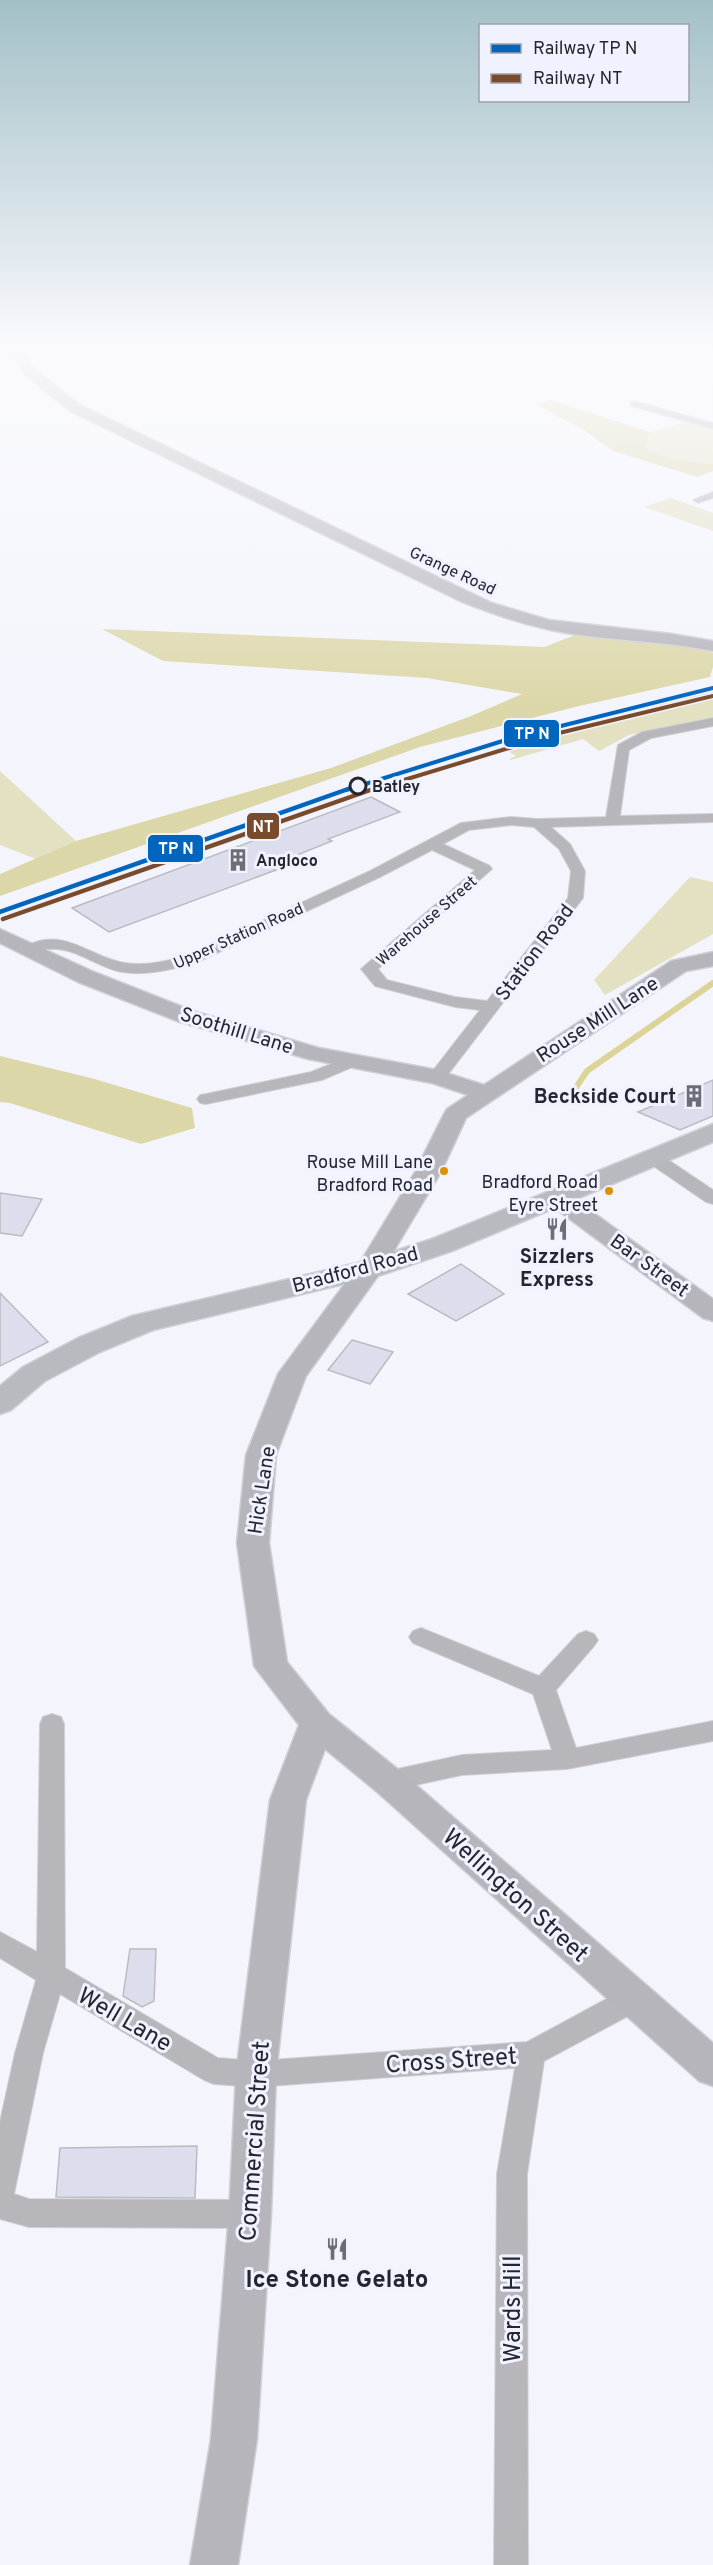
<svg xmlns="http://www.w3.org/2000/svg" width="713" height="2565" viewBox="0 0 713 2565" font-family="Overpass,sans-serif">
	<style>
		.green { fill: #e4e0c2 }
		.forest { fill: #dcd7a8 }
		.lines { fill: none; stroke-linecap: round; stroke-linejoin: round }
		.stream-far1 { stroke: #dcd396; stroke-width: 6 }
		.stream { stroke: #dcd396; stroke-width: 8 }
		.building { fill: #dddeed; stroke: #babbc2; stroke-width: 1.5 }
		.street-casing { stroke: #d0d1d6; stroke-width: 2 }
		.secondary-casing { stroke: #d0d1d6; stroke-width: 3 }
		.primary-casing { stroke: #d0d1d6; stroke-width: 3 }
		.street { fill: #b6b6bb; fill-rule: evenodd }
		.secondary { fill: #b5b5bb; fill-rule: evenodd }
		.primary { fill: #b8babf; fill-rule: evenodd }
		.rail-1-far1-casing { stroke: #f0f2ff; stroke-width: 7 }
		.rail-1-casing { stroke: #f0f2ff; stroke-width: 8 }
		.rail-2-far1-casing { stroke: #f0f2ff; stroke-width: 7 }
		.rail-2-casing { stroke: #f0f2ff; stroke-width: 8 }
		.rail-1-far1 { stroke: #0065bd; stroke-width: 4 }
		.rail-1 { stroke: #0065bd; stroke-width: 4.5 }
		.rail-2-far1 { stroke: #7a4b2a; stroke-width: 4 }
		.rail-2 { stroke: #7a4b2a; stroke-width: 4.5 }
		.stop-dot { fill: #f0f2ff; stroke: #25262d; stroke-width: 3 }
		.bus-dot { fill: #d89307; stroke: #f0f2ff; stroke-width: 2 }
		.labels { text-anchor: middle; stroke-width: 6; stroke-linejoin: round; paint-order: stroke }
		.far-street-label { font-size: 16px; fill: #25262d; stroke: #f0f2ff }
		.far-stop-label { font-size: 16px; font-weight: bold; fill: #25262d; stroke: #f0f2ff; text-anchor: start }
		.far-poi-label { font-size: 16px; font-weight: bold; fill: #25262d; stroke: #f0f2ff; text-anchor: start }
		.bus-label { font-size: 18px; fill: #25262d; stroke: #f0f2ff; text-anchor: end }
		.street-label { font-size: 20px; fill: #25262d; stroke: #f0f2ff }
		.poi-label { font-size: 20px; font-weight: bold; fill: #25262d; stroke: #f0f2ff; text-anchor: end }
		.near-street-label { font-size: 24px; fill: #25262d; stroke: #f0f2ff }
		.near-poi-label { font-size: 24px; font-weight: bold; fill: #25262d; stroke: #f0f2ff }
		.line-badge { stroke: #f0f2ff; stroke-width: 2 }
		.badge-label { font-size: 16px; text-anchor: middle; font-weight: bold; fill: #fff }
	</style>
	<rect width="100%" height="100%" fill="#f4f5fc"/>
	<g class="green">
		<path d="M 687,422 L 713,430 L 713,464 L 676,460 L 645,448 L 650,432 Z"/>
		<path d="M 671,498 L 713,513 L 713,531 L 644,507 Z"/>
		<path d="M 713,692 L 713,718 L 629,735 L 599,751 L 583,739 L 511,760 L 509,759 L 516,756 L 505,749 L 642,707 Z"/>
		<path d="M 0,771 L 76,841 L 36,859 L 0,845 Z"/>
		<path d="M 690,877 L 713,882 L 713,934 L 605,995 L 594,980 Z"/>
	</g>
	<g class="forest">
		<path d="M 550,400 L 650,432 L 645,448 L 676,460 L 713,464 L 713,471 L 697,477 L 613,451 L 584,430 L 535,404 Z"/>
		<path d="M 102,629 L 544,647 L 578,634 L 681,642 L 713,653 L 713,667 L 710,677 L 579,706 L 420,747 L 0,896 L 0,874 L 76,841 L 331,768 L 471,716 L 522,694 L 427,678 L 163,661 Z"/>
		<path d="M 0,1056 L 91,1078 L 192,1108 L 195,1128 L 141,1144 L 10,1103 L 0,1102 Z"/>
	</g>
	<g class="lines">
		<path class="stream-far1" d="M 571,1095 L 587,1071 L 713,983"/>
		<path class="stream" d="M 569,1098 L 572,1094"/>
	</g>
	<g class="building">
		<path d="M 371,797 L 400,812 L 328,839 L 332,841 L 270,866 L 276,870 L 109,932 L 72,908 Z"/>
		<path d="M 713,1080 L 713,1116 L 680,1130 L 638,1112 Z"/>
		<path d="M 0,1193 L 42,1199 L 22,1236 L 0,1233 Z"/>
		<path d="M 461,1264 L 504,1294 L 456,1321 L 408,1294 Z"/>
		<path d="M 0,1293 L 48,1342 L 0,1366 Z"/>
		<path d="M 352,1340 L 393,1352 L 370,1384 L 328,1370 Z"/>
		<path d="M 130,1949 L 156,1949 L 154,2001 L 142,2007 L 123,1996 Z"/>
		<path d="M 197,2146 L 195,2198 L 56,2197 L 60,2148 Z"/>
	</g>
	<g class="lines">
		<g class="street-casing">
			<g id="street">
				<path d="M 634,401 L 713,423 L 713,429 L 631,406 L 631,402 Z"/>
				<path d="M 713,492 L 713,498 L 698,503 L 693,500 Z"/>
				<path d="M 713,718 L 713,726 L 651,738 L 629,750 L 620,816 L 713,814 L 713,822 L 551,827 L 570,844 L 585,871 L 583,898 L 443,1081 L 431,1081 L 428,1077 L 480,1010 L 455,1007 L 375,986 L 361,969 L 475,870 L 432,850 L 380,877 L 200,961 C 175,969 148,976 122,972 C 99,968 79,950 56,949 C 46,948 38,952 29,955 L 21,950 C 25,946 28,945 33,943 C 68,930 92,958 125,963 C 147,966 168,961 188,955 L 370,871 L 461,823 L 511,817 L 538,819 L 606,817 L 618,745 L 642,732 ZM 511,825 L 534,827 L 559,849 L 571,871 L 568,898 L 487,1001 L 455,997 L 387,980 L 378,969 L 492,869 L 490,866 L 443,844 L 469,830 Z"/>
				<path d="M 351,1056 L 357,1057 L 359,1061 L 357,1065 L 322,1080 L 206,1104 L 200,1103 L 197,1099 L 200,1095 L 206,1094 L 311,1072 Z"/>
				<path d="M 652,1152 L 658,1153 L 713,1190 L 713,1204 L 706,1202 L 646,1161 L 643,1157 L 646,1153 Z"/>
				<path d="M 421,1628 L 539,1676 L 578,1634 L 586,1631 L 594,1634 L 598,1640 L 594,1646 L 556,1690 L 576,1748 L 713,1721 L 713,1741 L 567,1769 L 462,1775 L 388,1791 L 379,1788 L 375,1781 L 379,1774 L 388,1771 L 462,1755 L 552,1750 L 533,1694 L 413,1643 L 409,1637 L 413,1631 Z"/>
				<path d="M 52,1714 L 61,1717 L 64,1724 L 65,1968 L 218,2058 L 256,2061 L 527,2042 L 623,1990 L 633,1987 L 643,1990 L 647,1999 L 643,2008 L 544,2061 L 527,2174 L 528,2565 L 494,2565 L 497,2174 L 515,2068 L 256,2087 L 214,2084 L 204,2080 L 60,1994 L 43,2053 L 14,2194 L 29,2199 L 250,2200 L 261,2204 L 265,2214 L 261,2224 L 250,2228 L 29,2227 L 0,2219 L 0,2122 L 15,2053 L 36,1980 L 0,1958 L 0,1932 L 37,1952 L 40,1724 L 43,1717 Z"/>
			</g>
		</g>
		<g class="secondary-casing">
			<g id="secondary">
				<path d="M 13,351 L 25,351 L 32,367 L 80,405 L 492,603 L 549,620 L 672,634 L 713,641 L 713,651 C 664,641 615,641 566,633 C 530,627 495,615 460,601 L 70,411 L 22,372 Z"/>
				<path d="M 0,929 L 94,972 L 193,1011 L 319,1048 L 437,1070 L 484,1085 L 671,961 L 713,952 L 713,966 L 686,971 L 466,1118 L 441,1172 L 383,1269 L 306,1376 L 276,1455 L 269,1543 L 287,1662 L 329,1714 L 400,1771 L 713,2043 L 713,2086 L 699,2081 L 376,1791 L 325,1749 L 306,1800 L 276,2074 L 271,2214 L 257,2439 L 238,2565 L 190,2565 L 211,2439 L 229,2214 L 236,2074 L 270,1800 L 299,1725 L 254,1666 L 237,1543 L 246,1455 L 278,1374 L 358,1266 L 415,1172 L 444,1114 L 447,1109 L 468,1095 L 432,1083 L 308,1059 L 177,1021 L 78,982 L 0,943 Z"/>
				<path d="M 557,1190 L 566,1193 L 713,1299 L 713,1321 L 703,1318 L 548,1203 L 544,1198 L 548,1193 Z"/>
			</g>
		</g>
		<g class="primary-casing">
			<path id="primary" d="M 713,1124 L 713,1142 L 452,1251 L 381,1275 L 153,1330 L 100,1352 L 45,1381 L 11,1410 L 0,1414 L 0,1386 L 23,1367 L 78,1338 L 132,1316 L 361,1262 L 432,1239 Z"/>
		</g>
		<use href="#street" class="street"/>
		<use href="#secondary" class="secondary"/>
		<use href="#primary" class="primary"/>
		<g class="rail-1-far1-casing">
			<path id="rail-1-far1" d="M 346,790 L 509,739 L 713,688"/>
		</g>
		<g class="rail-1-casing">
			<path id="rail-1" d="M 0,912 L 351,788"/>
		</g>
		<g class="rail-2-far1-casing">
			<path id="rail-2-far1" d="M 371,790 L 555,734 L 713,696"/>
		</g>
		<g class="rail-2-casing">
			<path id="rail-2" d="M 3,919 L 376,788"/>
		</g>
		<use href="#rail-1-far1" class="rail-1-far1"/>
		<use href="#rail-1" class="rail-1"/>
		<use href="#rail-2-far1" class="rail-2-far1"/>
		<use href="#rail-2" class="rail-2"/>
	</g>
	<linearGradient id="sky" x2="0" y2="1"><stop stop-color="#a3c0c7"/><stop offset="0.49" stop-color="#fafafe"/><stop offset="1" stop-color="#fafafe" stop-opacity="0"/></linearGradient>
	<rect width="713" height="711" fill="url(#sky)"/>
	<defs>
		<g id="building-bare" transform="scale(1.8)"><path d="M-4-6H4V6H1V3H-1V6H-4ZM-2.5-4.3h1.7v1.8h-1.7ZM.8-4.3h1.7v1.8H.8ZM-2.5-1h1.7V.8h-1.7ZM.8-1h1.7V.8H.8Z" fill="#6d6e75" stroke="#f0f2ff" stroke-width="2.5" paint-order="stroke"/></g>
		<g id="restaurant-bare" transform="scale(1.8)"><path d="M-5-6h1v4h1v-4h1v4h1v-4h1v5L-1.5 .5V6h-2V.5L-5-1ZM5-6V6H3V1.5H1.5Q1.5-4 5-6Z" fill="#6d6e75" stroke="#f0f2ff" stroke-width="2.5" paint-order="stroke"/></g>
	</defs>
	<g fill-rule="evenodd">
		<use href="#building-bare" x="238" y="860"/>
		<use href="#building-bare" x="694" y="1096"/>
		<use href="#restaurant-bare" x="557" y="1229"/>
		<use href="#restaurant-bare" x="337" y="2249"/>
	</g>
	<circle class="stop-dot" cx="358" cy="786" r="8"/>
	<g class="bus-dot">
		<circle cx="444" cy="1171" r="5"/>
		<circle cx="609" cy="1191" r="5"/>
	</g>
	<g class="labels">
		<g class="far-street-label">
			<text transform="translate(453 570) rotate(25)" y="6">Grange Road</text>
			<text transform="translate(426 920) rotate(-41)" y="6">Warehouse Street</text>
			<text transform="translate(238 935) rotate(-24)" y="6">Upper Station Road</text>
		</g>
		<g class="far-stop-label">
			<text x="372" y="792">Batley</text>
		</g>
		<g class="far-poi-label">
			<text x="256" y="866">Angloco</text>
		</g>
		<g class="bus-label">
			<text x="433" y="1168">Rouse Mill Lane<tspan x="433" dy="23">Bradford Road</tspan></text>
			<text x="598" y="1188">Bradford Road<tspan x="598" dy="23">Eyre Street</tspan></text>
		</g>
		<g class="street-label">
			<text transform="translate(534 952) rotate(-53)" y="7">Station Road</text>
			<text transform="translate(597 1019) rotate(-33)" y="7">Rouse Mill Lane</text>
			<text transform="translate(237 1030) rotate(17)" y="7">Soothill Lane</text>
			<text transform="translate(650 1265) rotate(36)" y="7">Bar Street</text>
			<text transform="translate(355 1269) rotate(-15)" y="7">Bradford Road</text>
			<text transform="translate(261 1490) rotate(-81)" y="7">Hick Lane</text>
		</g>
		<g class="poi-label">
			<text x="676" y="1103">Beckside Court</text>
			<text x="557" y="1263" text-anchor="middle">Sizzlers<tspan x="557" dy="23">Express</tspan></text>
		</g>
		<g class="near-street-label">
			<text transform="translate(516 1895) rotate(42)" y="8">Wellington Street</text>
			<text transform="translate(125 2019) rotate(30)" y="8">Well Lane</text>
			<text transform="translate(451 2060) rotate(-4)" y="8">Cross Street</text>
			<text transform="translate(254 2141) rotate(-86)" y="8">Commercial Street</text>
			<text transform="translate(512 2309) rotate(-90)" y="8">Wards Hill</text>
		</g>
		<g class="near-poi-label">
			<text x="337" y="2287">Ice Stone Gelato</text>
		</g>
	</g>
	<g class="line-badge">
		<rect x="503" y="719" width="57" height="29" rx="6" fill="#0065bd"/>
		<rect x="246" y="812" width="34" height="28" rx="6" fill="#7a4b2a"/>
		<rect x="147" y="834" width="57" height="29" rx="6" fill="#0065bd"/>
	</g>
	<g class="badge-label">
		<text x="532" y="739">TP N</text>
		<text x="263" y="832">NT</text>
		<text x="176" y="854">TP N</text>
	</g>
	<rect x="479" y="24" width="210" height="78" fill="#f0f2ff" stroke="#9fa0ab" stroke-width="1.5"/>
	<rect x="491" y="44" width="30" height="9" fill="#0065bd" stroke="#9fa0ab" stroke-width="1.5"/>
	<text x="533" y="54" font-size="18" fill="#25262d">Railway TP N</text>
	<rect x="491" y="74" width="30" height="9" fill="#7a4b2a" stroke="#9fa0ab" stroke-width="1.5"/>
	<text x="533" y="84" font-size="18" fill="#25262d">Railway NT</text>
</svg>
